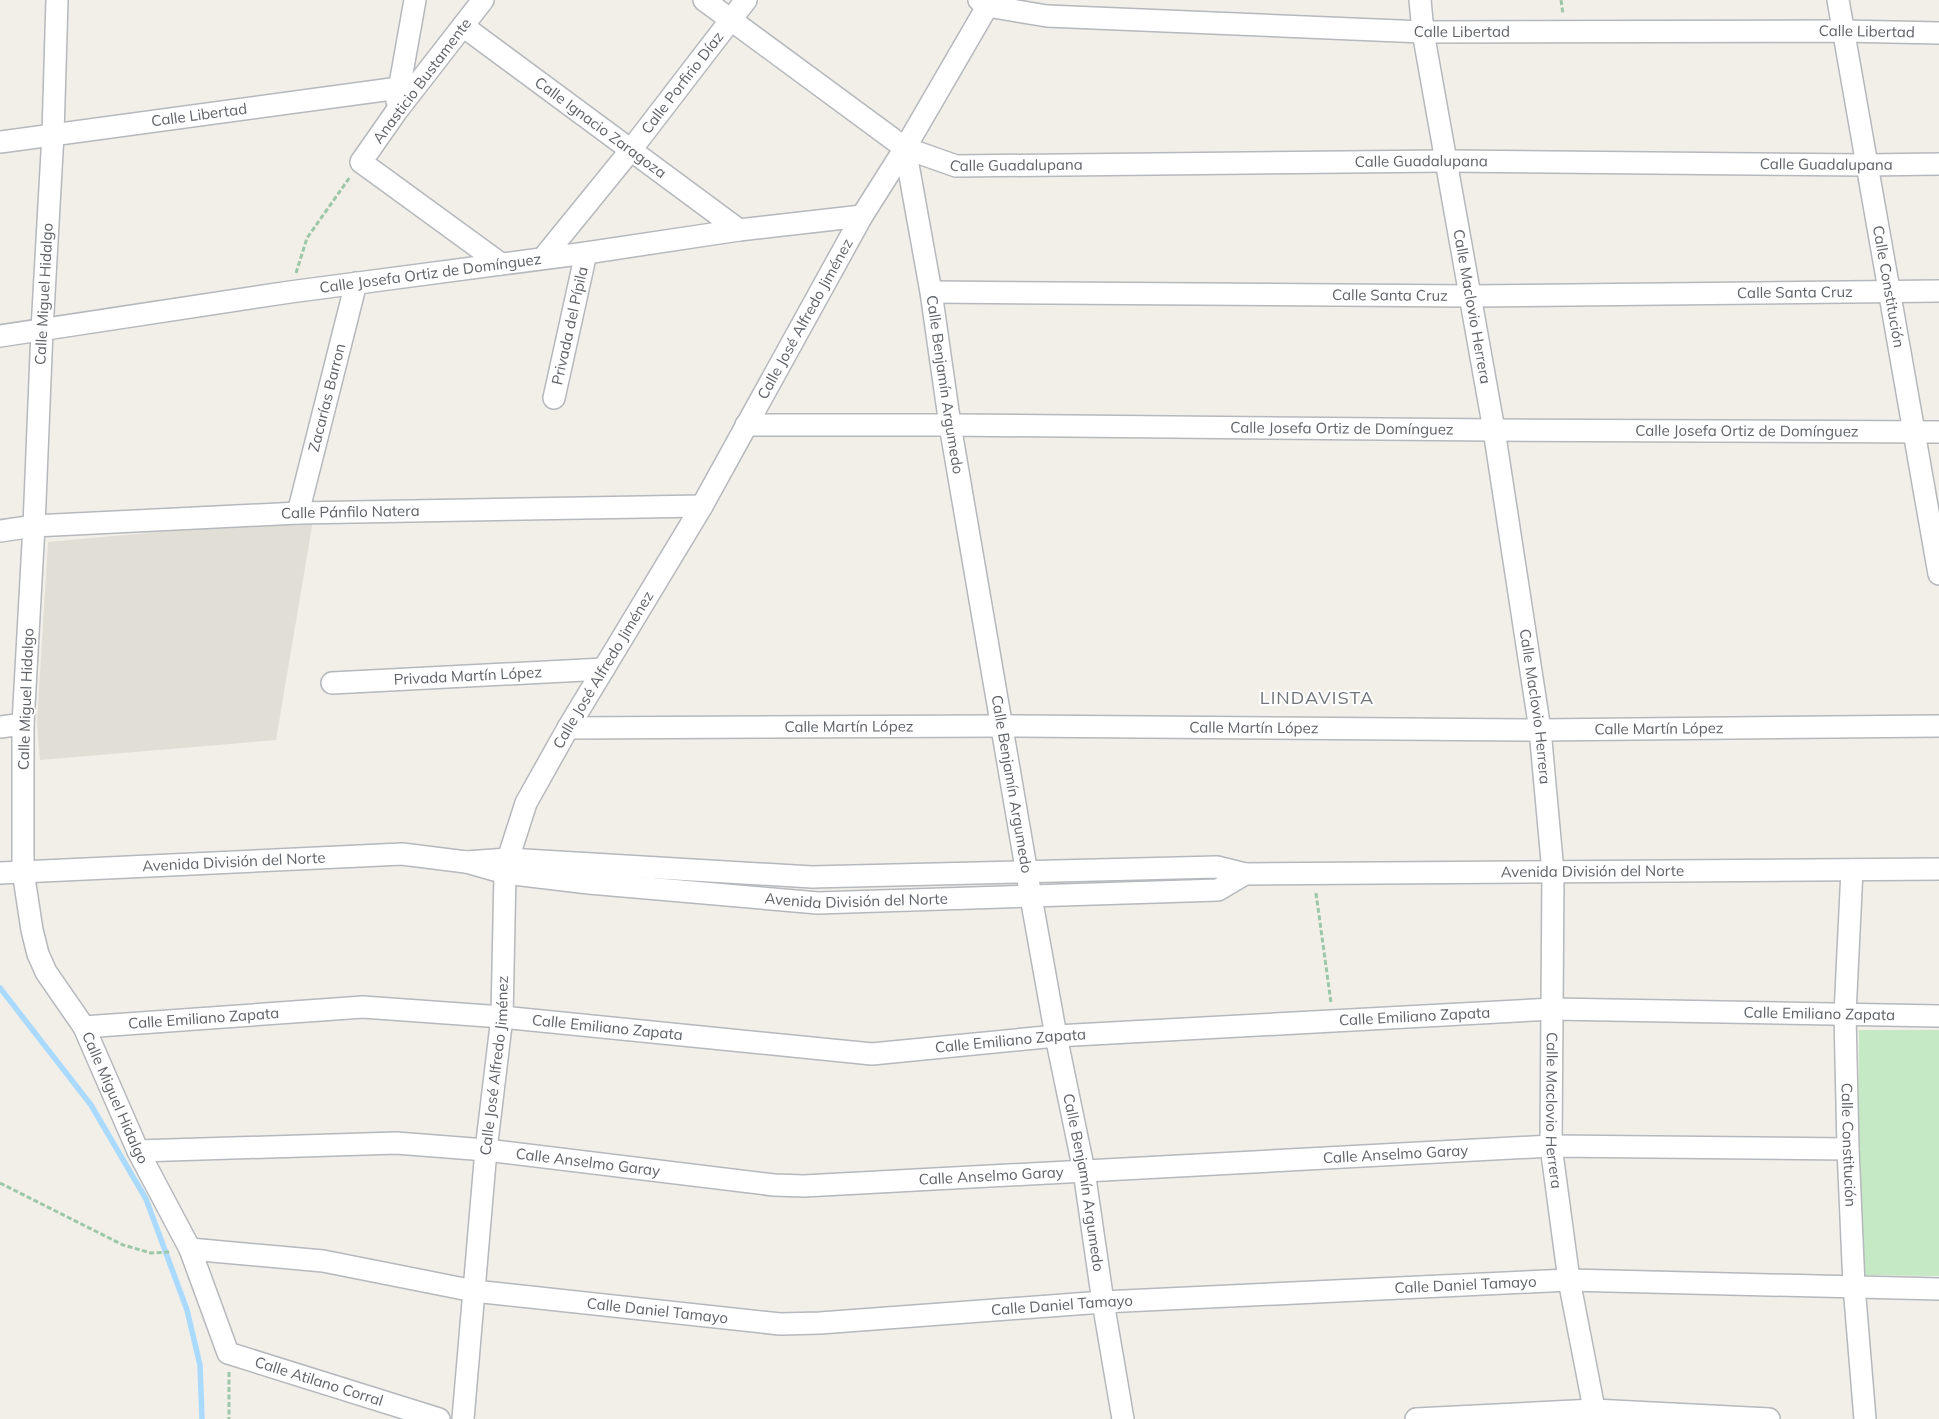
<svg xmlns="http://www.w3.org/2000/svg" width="1939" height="1419" viewBox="0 0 1939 1419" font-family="Mulish,sans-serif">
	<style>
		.education { fill: #e1ded6 }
		.garden { fill: #c5e8c5 }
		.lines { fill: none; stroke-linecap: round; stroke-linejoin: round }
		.stream { stroke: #aadaff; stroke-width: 5.5 }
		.minor-casing { stroke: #b5b8bc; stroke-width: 24 }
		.path { stroke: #9cc7a9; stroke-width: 3; stroke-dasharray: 5 2.5; stroke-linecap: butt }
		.minor { stroke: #fff; stroke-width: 21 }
		.labels { text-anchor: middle; stroke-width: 4; stroke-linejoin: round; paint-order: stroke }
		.street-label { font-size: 15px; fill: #5f6368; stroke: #fff }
		.quarter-label { font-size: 18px; letter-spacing: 1px; fill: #70757a; stroke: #fff }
	</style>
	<rect width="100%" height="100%" fill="#f1efe8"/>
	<path class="education" d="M 313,520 L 276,740 L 40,760 L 37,722 L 48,542 L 279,521 Z"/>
	<path class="garden" d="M 1859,1030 L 1939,1030 L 1939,1276 L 1858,1275 Z"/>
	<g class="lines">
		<path class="stream" d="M 0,988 L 91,1105 L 146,1199 L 187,1310 L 200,1365 L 202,1419"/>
		<g class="minor-casing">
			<g id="minor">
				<path id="s1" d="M 57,0 L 53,134 L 42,330 L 34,526 L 23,724 L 23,871 L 32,930 L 38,954 L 46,972 L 84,1027 L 138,1151 L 190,1249 L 228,1353 L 439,1419"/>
				<path d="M 483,0 L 396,112 L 361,162 L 501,264"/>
				<path id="s2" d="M 704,0 L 905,148 L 956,166 L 1446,161 L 1867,165 L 1939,164"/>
				<path id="s3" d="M 979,0 L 987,6 L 1047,16 L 1423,32 L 1843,31 L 1939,33"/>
				<path id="s4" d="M 1420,0 L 1423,32 L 1494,430 L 1540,730 L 1553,872 L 1551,1146 L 1569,1280 L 1596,1419"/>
				<path id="s5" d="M 1838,0 L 1939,574"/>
				<path id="s6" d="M 463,26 L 739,230"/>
				<path d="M 397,101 L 415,0"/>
				<path id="s7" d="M 0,142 L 399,88"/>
				<path id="s8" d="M 905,148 L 931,292 L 950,425 L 1031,897 L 1056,1036 L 1084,1171 L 1103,1302 L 1123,1419"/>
				<path id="s9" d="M 543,258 L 630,151 L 746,0"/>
				<path id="s10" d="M 931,292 L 1471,296 L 1939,291"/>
				<path id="s11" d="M 0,336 L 290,292 L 586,253 L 739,230 L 862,216"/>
				<path id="s12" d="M 554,398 L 586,253"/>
				<path id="s13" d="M 746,425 L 950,425 L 1494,430 L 1939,432"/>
				<path id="s14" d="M 298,513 L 356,283"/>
				<path id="s15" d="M 0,531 L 34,526 L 298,513 L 702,506"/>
				<path id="s16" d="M 332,683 L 604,669"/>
				<path d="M 0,727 L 23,724"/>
				<path id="s17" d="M 568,728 L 1002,726 L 1540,730 L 1939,726"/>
				<path id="s18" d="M 466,862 L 508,859 L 812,877 L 1217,867 L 1245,874 L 1939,869"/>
				<path id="s19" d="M 1852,870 L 1845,1014 L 1848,1149 L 1854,1286 L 1865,1419"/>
				<path id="s20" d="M 0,873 L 402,854 L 466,862 L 505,873 L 589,883 L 818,903 L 1218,890 L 1245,874"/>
				<path id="s21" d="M 84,1027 L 363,1007 L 502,1017 L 872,1054 L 1056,1036 L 1553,1009 L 1939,1016"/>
				<path id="s22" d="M 138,1151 L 396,1143 L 486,1150 L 774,1185 L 804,1186 L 1551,1146 L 1848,1149"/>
				<path id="s23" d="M 190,1249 L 323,1261 L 474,1291 L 780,1324 L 820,1323 L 1103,1302 L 1569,1280 L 1939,1289"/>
				<path id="s24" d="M 463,1419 L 486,1150 L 502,1017 L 505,873 L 508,859 L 526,803 L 568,728 L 702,506 L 862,216 L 905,148 L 991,0"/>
				<path d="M 1416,1419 L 1594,1410 L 1769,1419"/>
			</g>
		</g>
		<g class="path">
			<path d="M 1561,0 L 1563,14"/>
			<path d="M 296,273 L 307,238 L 350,177"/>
			<path d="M 1316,893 L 1331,1003"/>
			<path d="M 0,1183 L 123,1245 L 151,1253 L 170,1252"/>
			<path d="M 229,1372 L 229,1419"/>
		</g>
		<use href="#minor" class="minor"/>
	</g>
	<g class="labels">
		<g class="street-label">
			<text dy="5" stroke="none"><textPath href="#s3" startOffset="486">Calle Libertad</textPath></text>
			<text dy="5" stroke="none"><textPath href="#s3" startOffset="891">Calle Libertad</textPath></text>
			<text transform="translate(422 81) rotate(-53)" y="5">Anasticio Bustamente</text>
			<text dy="5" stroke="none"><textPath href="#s9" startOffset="224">Calle Porfirio Díaz</textPath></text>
			<text dy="5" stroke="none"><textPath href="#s7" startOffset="201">Calle Libertad</textPath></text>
			<text dy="5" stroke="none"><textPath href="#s6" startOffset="171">Calle Ignacio Zaragoza</textPath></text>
			<text dy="5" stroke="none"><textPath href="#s2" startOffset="769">Calle Guadalupana</textPath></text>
			<text dy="5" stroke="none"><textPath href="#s2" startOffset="364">Calle Guadalupana</textPath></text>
			<text dy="5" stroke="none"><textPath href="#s2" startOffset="1174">Calle Guadalupana</textPath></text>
			<text dy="5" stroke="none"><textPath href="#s11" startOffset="435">Calle Josefa Ortiz de Domínguez</textPath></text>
			<text dy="5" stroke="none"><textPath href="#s5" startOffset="291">Calle Constitución</textPath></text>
			<text dy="5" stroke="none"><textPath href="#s10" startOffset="864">Calle Santa Cruz</textPath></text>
			<text transform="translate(44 294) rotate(-87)" y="5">Calle Miguel Hidalgo</text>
			<text dy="5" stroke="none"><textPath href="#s10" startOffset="459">Calle Santa Cruz</textPath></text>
			<text dy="5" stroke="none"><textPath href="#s4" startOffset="311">Calle Maclovio Herrera</textPath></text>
			<text dy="5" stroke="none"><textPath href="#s24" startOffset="1180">Calle José Alfredo Jiménez</textPath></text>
			<text dy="5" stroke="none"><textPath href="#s12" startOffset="74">Privada del Pípila</textPath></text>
			<text dy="5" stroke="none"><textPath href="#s8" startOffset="240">Calle Benjamín Argumedo</textPath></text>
			<text dy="5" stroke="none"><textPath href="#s14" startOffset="119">Zacarías Barron</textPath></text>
			<text dy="5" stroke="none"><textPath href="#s13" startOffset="596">Calle Josefa Ortiz de Domínguez</textPath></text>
			<text dy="5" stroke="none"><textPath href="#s13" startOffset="1001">Calle Josefa Ortiz de Domínguez</textPath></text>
			<text dy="5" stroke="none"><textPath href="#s15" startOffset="351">Calle Pánfilo Natera</textPath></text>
			<text dy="5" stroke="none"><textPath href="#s24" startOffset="775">Calle José Alfredo Jiménez</textPath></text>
			<text dy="5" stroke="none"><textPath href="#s16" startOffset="136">Privada Martín López</textPath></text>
			<text transform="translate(26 699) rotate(-88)" y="5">Calle Miguel Hidalgo</text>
			<text dy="5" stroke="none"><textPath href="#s4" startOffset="716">Calle Maclovio Herrera</textPath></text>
			<text dy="5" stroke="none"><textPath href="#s17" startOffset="281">Calle Martín López</textPath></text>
			<text dy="5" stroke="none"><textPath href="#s17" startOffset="686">Calle Martín López</textPath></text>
			<text dy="5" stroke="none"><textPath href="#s17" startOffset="1091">Calle Martín López</textPath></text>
			<text dy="5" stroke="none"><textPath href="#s8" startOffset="645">Calle Benjamín Argumedo</textPath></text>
			<text dy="5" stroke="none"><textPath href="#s20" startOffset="234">Avenida División del Norte</textPath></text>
			<text dy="5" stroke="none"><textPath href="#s18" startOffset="1128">Avenida División del Norte</textPath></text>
			<text dy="5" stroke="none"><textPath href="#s20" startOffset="860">Avenida División del Norte</textPath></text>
			<text dy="5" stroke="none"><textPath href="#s21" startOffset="1740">Calle Emiliano Zapata</textPath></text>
			<text dy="5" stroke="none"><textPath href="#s21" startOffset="1335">Calle Emiliano Zapata</textPath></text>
			<text dy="5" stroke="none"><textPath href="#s21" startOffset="120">Calle Emiliano Zapata</textPath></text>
			<text dy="5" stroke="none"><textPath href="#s21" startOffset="525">Calle Emiliano Zapata</textPath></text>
			<text dy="5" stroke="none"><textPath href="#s21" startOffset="930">Calle Emiliano Zapata</textPath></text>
			<text dy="5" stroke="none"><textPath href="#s24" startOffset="355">Calle José Alfredo Jiménez</textPath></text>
			<text dy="5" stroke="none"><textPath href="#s1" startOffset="1120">Calle Miguel Hidalgo</textPath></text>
			<text dy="5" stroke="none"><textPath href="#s4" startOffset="1121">Calle Maclovio Herrera</textPath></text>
			<text dy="5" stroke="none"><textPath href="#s19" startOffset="275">Calle Constitución</textPath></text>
			<text dy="5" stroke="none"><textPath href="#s22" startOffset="1261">Calle Anselmo Garay</textPath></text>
			<text dy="5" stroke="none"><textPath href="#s22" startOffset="451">Calle Anselmo Garay</textPath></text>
			<text dy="5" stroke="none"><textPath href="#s22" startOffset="856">Calle Anselmo Garay</textPath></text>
			<text dy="5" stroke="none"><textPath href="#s8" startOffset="1050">Calle Benjamín Argumedo</textPath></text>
			<text dy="5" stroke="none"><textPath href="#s23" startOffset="1282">Calle Daniel Tamayo</textPath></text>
			<text dy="5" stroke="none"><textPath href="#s23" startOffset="878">Calle Daniel Tamayo</textPath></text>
			<text dy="5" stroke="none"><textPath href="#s23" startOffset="472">Calle Daniel Tamayo</textPath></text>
			<text dy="5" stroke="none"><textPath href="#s1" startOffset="1495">Calle Atilano Corral</textPath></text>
		</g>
		<g class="quarter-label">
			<text x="1317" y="704">LINDAVISTA</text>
		</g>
	</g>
</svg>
